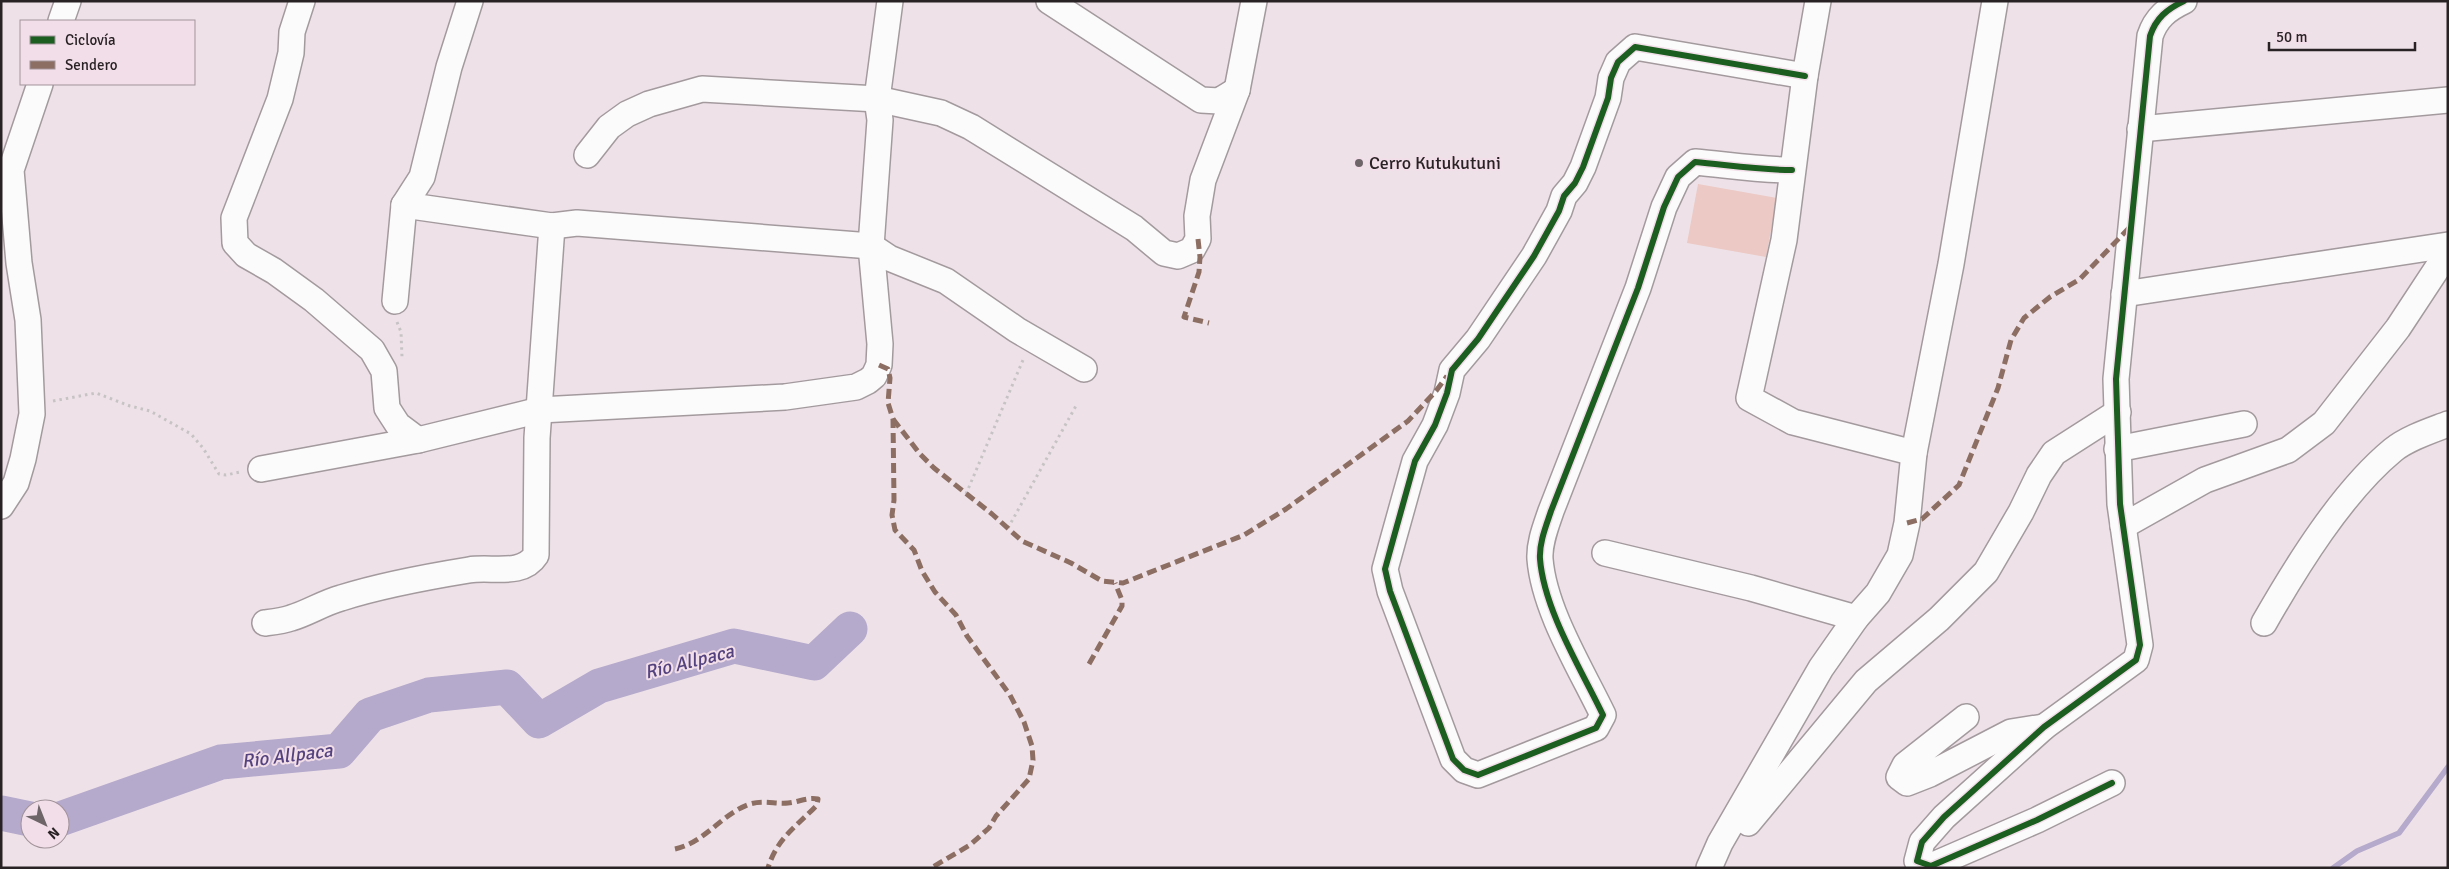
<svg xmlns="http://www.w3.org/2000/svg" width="2449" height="869" viewBox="0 0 2449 869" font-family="Signika,sans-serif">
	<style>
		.park { fill: #ecc9c4 }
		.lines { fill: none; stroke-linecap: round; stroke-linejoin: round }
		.stream { stroke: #b5a9cc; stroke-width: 5.5 }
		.river { stroke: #b5a9cc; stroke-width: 35 }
		.minor-casing { stroke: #a39a9e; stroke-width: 28 }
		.path { stroke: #c7c3c5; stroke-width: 3; stroke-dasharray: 2.5 4; stroke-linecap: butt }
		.minor { stroke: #fcfbfc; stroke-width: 25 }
		.quiet { stroke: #8d6e63; stroke-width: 5; stroke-dasharray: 10 5; stroke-linecap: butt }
		.cycleway-casing { stroke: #f2dee8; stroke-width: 9 }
		.cycleway { stroke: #1b5e20; stroke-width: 6 }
		.poi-dot { fill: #6e6569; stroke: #f2dee8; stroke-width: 2 }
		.labels { text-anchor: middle; stroke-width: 4; stroke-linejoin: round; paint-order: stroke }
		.poi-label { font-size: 18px; fill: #292225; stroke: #f2dee8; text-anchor: start }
		.water-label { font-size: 19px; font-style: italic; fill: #54427f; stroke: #f2dee8 }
	</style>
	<rect width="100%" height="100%" fill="#eee2e8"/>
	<path class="park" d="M 1698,184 L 1777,198 L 1766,257 L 1687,243 Z"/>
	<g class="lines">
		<path class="stream" d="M 2333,868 L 2357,851 L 2399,833 L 2448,767"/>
		<g class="river">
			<path d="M 1,813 L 30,819"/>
			<path d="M 60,819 L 221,762 L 339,751 L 370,715 L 429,695 L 507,687 L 539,721 L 599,686 L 734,646 L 814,663 L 850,629"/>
		</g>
		<g class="minor-casing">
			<g id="minor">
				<path d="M 302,1 L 292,32 L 291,53 L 280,99 L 234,218 L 235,243 L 246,255 L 274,271 L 314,300 L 372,350 L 384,371 L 387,408 L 398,425 L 418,440"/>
				<path d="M 1049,1 L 1201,100 L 1219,101 L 1237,90"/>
				<path d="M 1818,1 L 1805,76 L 1784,240 L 1749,398 L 1793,422 L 1914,453"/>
				<path d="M 61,21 L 68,1"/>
				<path d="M 2140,129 L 2448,100"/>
				<path d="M 587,155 L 609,127 L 627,114 L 649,104 L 702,89 L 877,99 L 941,113 L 971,127 L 1134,228 L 1164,253 L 1178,256 L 1192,250 L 1198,239 L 1197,216 L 1203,180 L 1237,90 L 1254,1"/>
				<path d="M 1792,170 C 1759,170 1728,165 1695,162 L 1678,177 L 1664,207 L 1638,288 L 1551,511 C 1546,526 1539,543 1540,559 C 1544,610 1581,669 1603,715 L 1596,728 L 1478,775 L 1464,770 L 1453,759 L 1390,591 L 1385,569 L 1393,540 L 1415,461 L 1435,425 L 1447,393 L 1452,370 L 1478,339 L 1534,256 L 1559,211 L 1564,196 L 1575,183 L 1583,167 L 1608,98 L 1611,78 L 1618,62 L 1635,47 L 1805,76"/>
				<path d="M 404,205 L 552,226 L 577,223 L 871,246 L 889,258 L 946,281 L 1017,330 L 1084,369"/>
				<path d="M 2124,294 L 2448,245"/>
				<path d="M 395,301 L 404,205 L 422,177 L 449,67 L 470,1"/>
				<path d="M 2117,449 L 2244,424"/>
				<path d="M 261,469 L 418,440 L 540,410 L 785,397 L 856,387 L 868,381 L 874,376 L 879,365 L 880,344 L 871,246 L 880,120 L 877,99 L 890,1"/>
				<path d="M 1,506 L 16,483 L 23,459 L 32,414 L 28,320 L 19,263 L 11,170 L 40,84"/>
				<path d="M 2123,526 L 2205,480 L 2288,450 L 2324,423 L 2398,328 L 2448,252"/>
				<path d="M 1605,553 L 1751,588 L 1856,618"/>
				<path d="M 265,623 C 273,622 283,621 291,618 C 308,613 323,603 341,598 C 382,585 426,577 469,570 C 491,566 522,577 536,555 L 537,438 L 552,226"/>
				<path d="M 2264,623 C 2296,567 2342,492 2393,450 C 2408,438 2430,431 2448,424"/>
				<path d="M 1966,717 L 1905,765 L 1899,777 L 1907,783 L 1930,774 L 2011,732 L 2044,727"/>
				<path d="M 2112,783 L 2037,820 L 1931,866 L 1917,861 L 1922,842 L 1944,817 L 2044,727 L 2136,660 L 2140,645 L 2120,504 L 2116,379 L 2150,36 C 2156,18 2167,9 2184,1"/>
				<path d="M 1748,823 L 1866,681 L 1939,619 L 1986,572 L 2021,512 L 2039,475 L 2054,453 L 2118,412"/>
				<path d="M 1709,868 L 1720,843 L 1821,668 L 1856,618 L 1878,593 L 1900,555 L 1907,523 L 1914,453 L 1951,264 L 1995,1"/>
			</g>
		</g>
		<g class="path">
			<path d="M 397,322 L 401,332 L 402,357"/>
			<path d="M 53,401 L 96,393 L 130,406 L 150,411 L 191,434 L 203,448 L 219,474 L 226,475 L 240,472"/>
			<path d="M 966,494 L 1023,360"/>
			<path d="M 1008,528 L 1077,404"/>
		</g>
		<use href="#minor" class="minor"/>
		<g class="quiet">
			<path d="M 1198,239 L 1200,257 L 1199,272 L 1184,317 L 1209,323"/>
			<path d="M 879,365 L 888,369 L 890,378 L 888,403 L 893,419 L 894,500 L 892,515 L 895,530 L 914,550 L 922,571 L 935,592 L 956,615 L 967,636 L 1010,695 L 1024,722 L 1032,746 L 1033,760 L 1029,779 L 996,816 L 989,828 L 970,845 L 931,868"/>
			<path d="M 893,419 L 920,454 L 934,468 L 992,514 L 1022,541 L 1071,563 L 1102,581 L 1123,583 L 1244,535 L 1286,509 L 1408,421 L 1436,391 L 1447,376"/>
			<path d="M 1907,523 L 1922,519 L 1959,485 L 1998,388 L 2011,340 L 2024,318 L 2050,297 L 2080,279 L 2130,227"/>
			<path d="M 1089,664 L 1122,606 L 1122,600 L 1115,583"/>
			<path d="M 675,849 C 706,842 721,814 750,804 C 763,800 775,804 788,803 C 799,802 807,797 818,799 L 817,805 C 797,826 777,838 768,868"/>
		</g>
		<g class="cycleway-casing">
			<g id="cycleway">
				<path d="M 1792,170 C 1759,170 1728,165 1695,162 L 1678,177 L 1664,207 L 1638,288 L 1551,511 C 1546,526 1539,543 1540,559 C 1544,610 1581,669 1603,715 L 1596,728 L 1478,775 L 1464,770 L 1453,759 L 1390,591 L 1385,569 L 1393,540 L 1415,461 L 1435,425 L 1447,393 L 1452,370 L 1478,339 L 1534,256 L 1559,211 L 1564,196 L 1575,183 L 1583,167 L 1608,98 L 1611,78 L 1618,62 L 1635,47 L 1805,76"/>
				<path d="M 2112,783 L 2037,820 L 1931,866 L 1917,861 L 1922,842 L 1944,817 L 2044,727 L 2136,660 L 2140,645 L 2120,504 L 2116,379 L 2150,36 C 2156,18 2167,9 2184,1"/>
			</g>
		</g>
		<use href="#cycleway" class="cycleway"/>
	</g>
	<circle class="poi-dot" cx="1359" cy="163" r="5"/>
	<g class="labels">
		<g class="poi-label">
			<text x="1369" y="169">Cerro Kutukutuni</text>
		</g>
		<g class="water-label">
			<text transform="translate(689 661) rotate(-14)" y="7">Río Allpaca</text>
			<text transform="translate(287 755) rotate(-7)" y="7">Río Allpaca</text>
		</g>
	</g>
	<rect width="2449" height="869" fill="none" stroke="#292225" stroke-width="5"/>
	<rect x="20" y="20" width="175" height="65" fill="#f2dee8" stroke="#a2939a"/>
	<rect x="30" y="36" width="25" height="8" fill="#1b5e20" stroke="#a2939a"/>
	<text x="65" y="45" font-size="15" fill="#292225">Ciclovía</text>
	<rect x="30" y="61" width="25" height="8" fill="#8d6e63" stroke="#a2939a"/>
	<text x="65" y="70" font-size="15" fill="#292225">Sendero</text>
	<g transform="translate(45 824) rotate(137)"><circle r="24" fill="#f2dee8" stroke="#a2939a"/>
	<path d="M0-4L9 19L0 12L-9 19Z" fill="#6e6569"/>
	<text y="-8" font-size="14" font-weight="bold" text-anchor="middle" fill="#292225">N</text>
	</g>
	<path d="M2269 42v8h146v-8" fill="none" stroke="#292225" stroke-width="2.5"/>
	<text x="2276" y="42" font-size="15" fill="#292225" stroke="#f2dee8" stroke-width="4" paint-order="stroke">50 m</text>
</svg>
